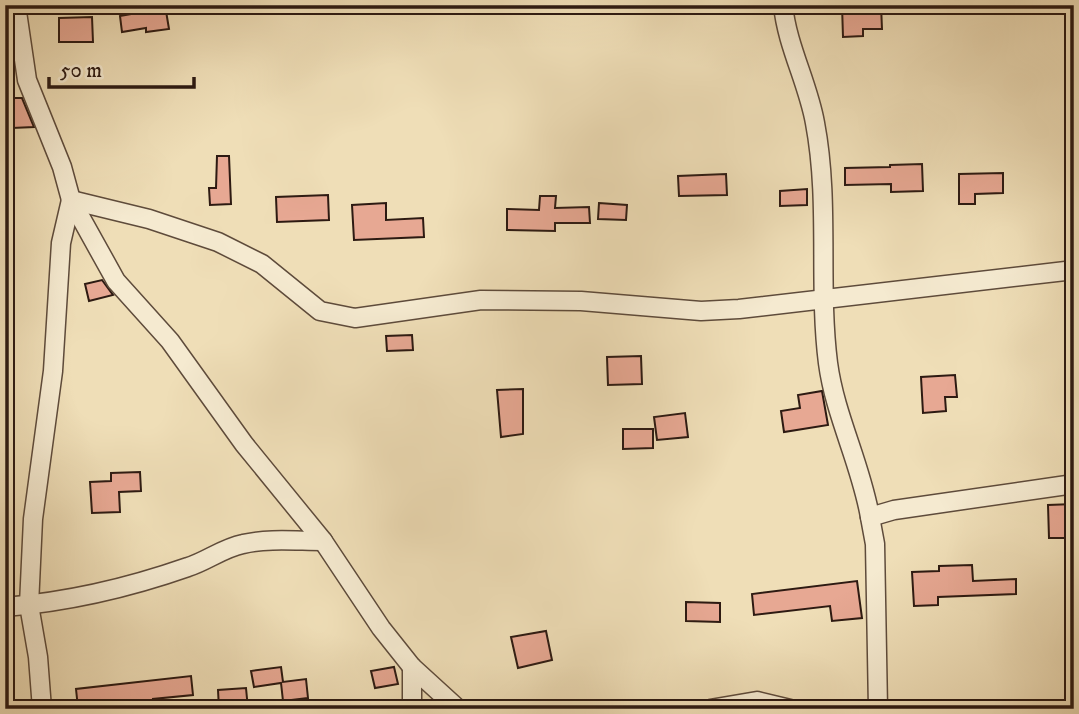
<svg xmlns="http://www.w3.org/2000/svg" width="1079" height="714" viewBox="0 0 1079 714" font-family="'IM FELL DW Pica',serif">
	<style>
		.building { fill: #e7a893; stroke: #2d1a12; stroke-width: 2 }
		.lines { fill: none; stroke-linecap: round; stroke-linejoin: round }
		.street-casing { stroke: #5e4b3b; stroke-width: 21 }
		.street { stroke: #f5ead0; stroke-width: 18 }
	</style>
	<rect width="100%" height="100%" fill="#efdeb7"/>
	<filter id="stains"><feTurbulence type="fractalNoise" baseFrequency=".00286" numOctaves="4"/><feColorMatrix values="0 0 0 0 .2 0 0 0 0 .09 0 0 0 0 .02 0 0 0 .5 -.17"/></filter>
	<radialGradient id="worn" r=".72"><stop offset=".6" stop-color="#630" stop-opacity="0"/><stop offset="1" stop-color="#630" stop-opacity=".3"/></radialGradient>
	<g class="building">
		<path d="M 165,5 L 169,29 L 146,32 L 146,28 L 122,32 L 120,16 L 143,12 L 143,9 Z"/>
		<path d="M 842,5 L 881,5 L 882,29 L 863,29 L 863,36 L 843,37 Z"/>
		<path d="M 92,17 L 93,42 L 59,42 L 59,18 Z"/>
		<path d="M 11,98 L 22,98 L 34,127 L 12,128 Z"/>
		<path d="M 217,156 L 229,156 L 231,204 L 210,205 L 209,188 L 216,188 Z"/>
		<path d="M 922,164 L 923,191 L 891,192 L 891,184 L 845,185 L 845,168 L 890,167 L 890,165 Z"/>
		<path d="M 1003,173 L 1003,193 L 975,194 L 975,204 L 959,204 L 959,174 Z"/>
		<path d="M 726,174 L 727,195 L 679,196 L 678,176 Z"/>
		<path d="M 807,189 L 807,205 L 780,206 L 780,191 Z"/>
		<path d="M 328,195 L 329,220 L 277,222 L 276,197 Z"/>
		<path d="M 540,196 L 556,196 L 555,208 L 589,207 L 590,223 L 555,223 L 555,231 L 507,230 L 507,209 L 539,210 Z"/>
		<path d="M 386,203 L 386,220 L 423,218 L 424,237 L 354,240 L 352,205 Z"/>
		<path d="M 599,203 L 627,205 L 626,220 L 598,219 Z"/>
		<path d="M 102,280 L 113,295 L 89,301 L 85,284 Z"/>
		<path d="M 412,335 L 413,350 L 387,351 L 386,336 Z"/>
		<path d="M 641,356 L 642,384 L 608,385 L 607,357 Z"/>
		<path d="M 955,375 L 957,397 L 945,397 L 946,411 L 923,413 L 921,377 Z"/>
		<path d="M 523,389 L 523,434 L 501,437 L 497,390 Z"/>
		<path d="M 822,391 L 828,425 L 784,432 L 781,411 L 800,408 L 798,395 Z"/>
		<path d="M 685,413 L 688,437 L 657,440 L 654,417 Z"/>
		<path d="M 623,429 L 653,429 L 653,448 L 623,449 Z"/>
		<path d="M 140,472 L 141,491 L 119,492 L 120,512 L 92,513 L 90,482 L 111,481 L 111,473 Z"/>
		<path d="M 1074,504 L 1074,538 L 1049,538 L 1048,505 Z"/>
		<path d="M 972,565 L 973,581 L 1016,579 L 1016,594 L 938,597 L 938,605 L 914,606 L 912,572 L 939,571 L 939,566 Z"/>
		<path d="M 857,581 L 862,618 L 832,621 L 830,606 L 754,615 L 752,594 Z"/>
		<path d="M 686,602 L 720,603 L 720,622 L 686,621 Z"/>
		<path d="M 546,631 L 552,660 L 518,668 L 511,637 Z"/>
		<path d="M 281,667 L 283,682 L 306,679 L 308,698 L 283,701 L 281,683 L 254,687 L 251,671 Z"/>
		<path d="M 394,667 L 398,684 L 375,688 L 371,671 Z"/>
		<path d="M 191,676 L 193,695 L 153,699 L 154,709 L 121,709 L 120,704 L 78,708 L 76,689 Z"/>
		<path d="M 246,688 L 248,709 L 219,709 L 218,690 Z"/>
	</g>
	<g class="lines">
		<g class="street-casing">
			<g id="street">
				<path d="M 16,5 L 27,80 L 62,167 L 71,200 L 116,281 L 170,341 L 244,444 L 323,541 L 381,628 L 412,667 L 458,709"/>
				<path d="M 783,5 C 787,46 808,83 815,123 C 830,202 818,284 828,363 C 835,416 861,464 870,517"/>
				<path d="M 5,607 C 66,602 131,587 188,567 C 207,561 223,548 243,544 C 269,538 296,541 323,541"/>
				<path d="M 412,667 L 412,709"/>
				<path d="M 42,709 L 38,657 L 29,605 L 33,519 L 53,371 L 61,243 L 71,200 L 149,219 L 218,242 L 262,264 L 320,311 L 355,318 L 481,300 L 581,301 L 701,311 L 739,309 L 1074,270"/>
				<path d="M 710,709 L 757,701 L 790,709"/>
				<path d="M 878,709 L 875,544 L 870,517 L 894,510 L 1074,484"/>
			</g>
		</g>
		<use href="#street" class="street"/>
	</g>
	<rect width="1079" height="714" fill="none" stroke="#efdeb7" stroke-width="28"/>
	<rect x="7" y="7" width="1065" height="700" fill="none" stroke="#2d1a12" stroke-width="3.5"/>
	<rect x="14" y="14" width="1051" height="686" fill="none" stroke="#2d1a12" stroke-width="2"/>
	<path d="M49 77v10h145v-10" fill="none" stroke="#2d1a12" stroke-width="3.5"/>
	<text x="60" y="77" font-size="21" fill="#2d1a12" stroke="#f5ead0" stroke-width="5" paint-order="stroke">50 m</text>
	<rect width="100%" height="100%" filter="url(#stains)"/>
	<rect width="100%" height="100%" fill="url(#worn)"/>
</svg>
